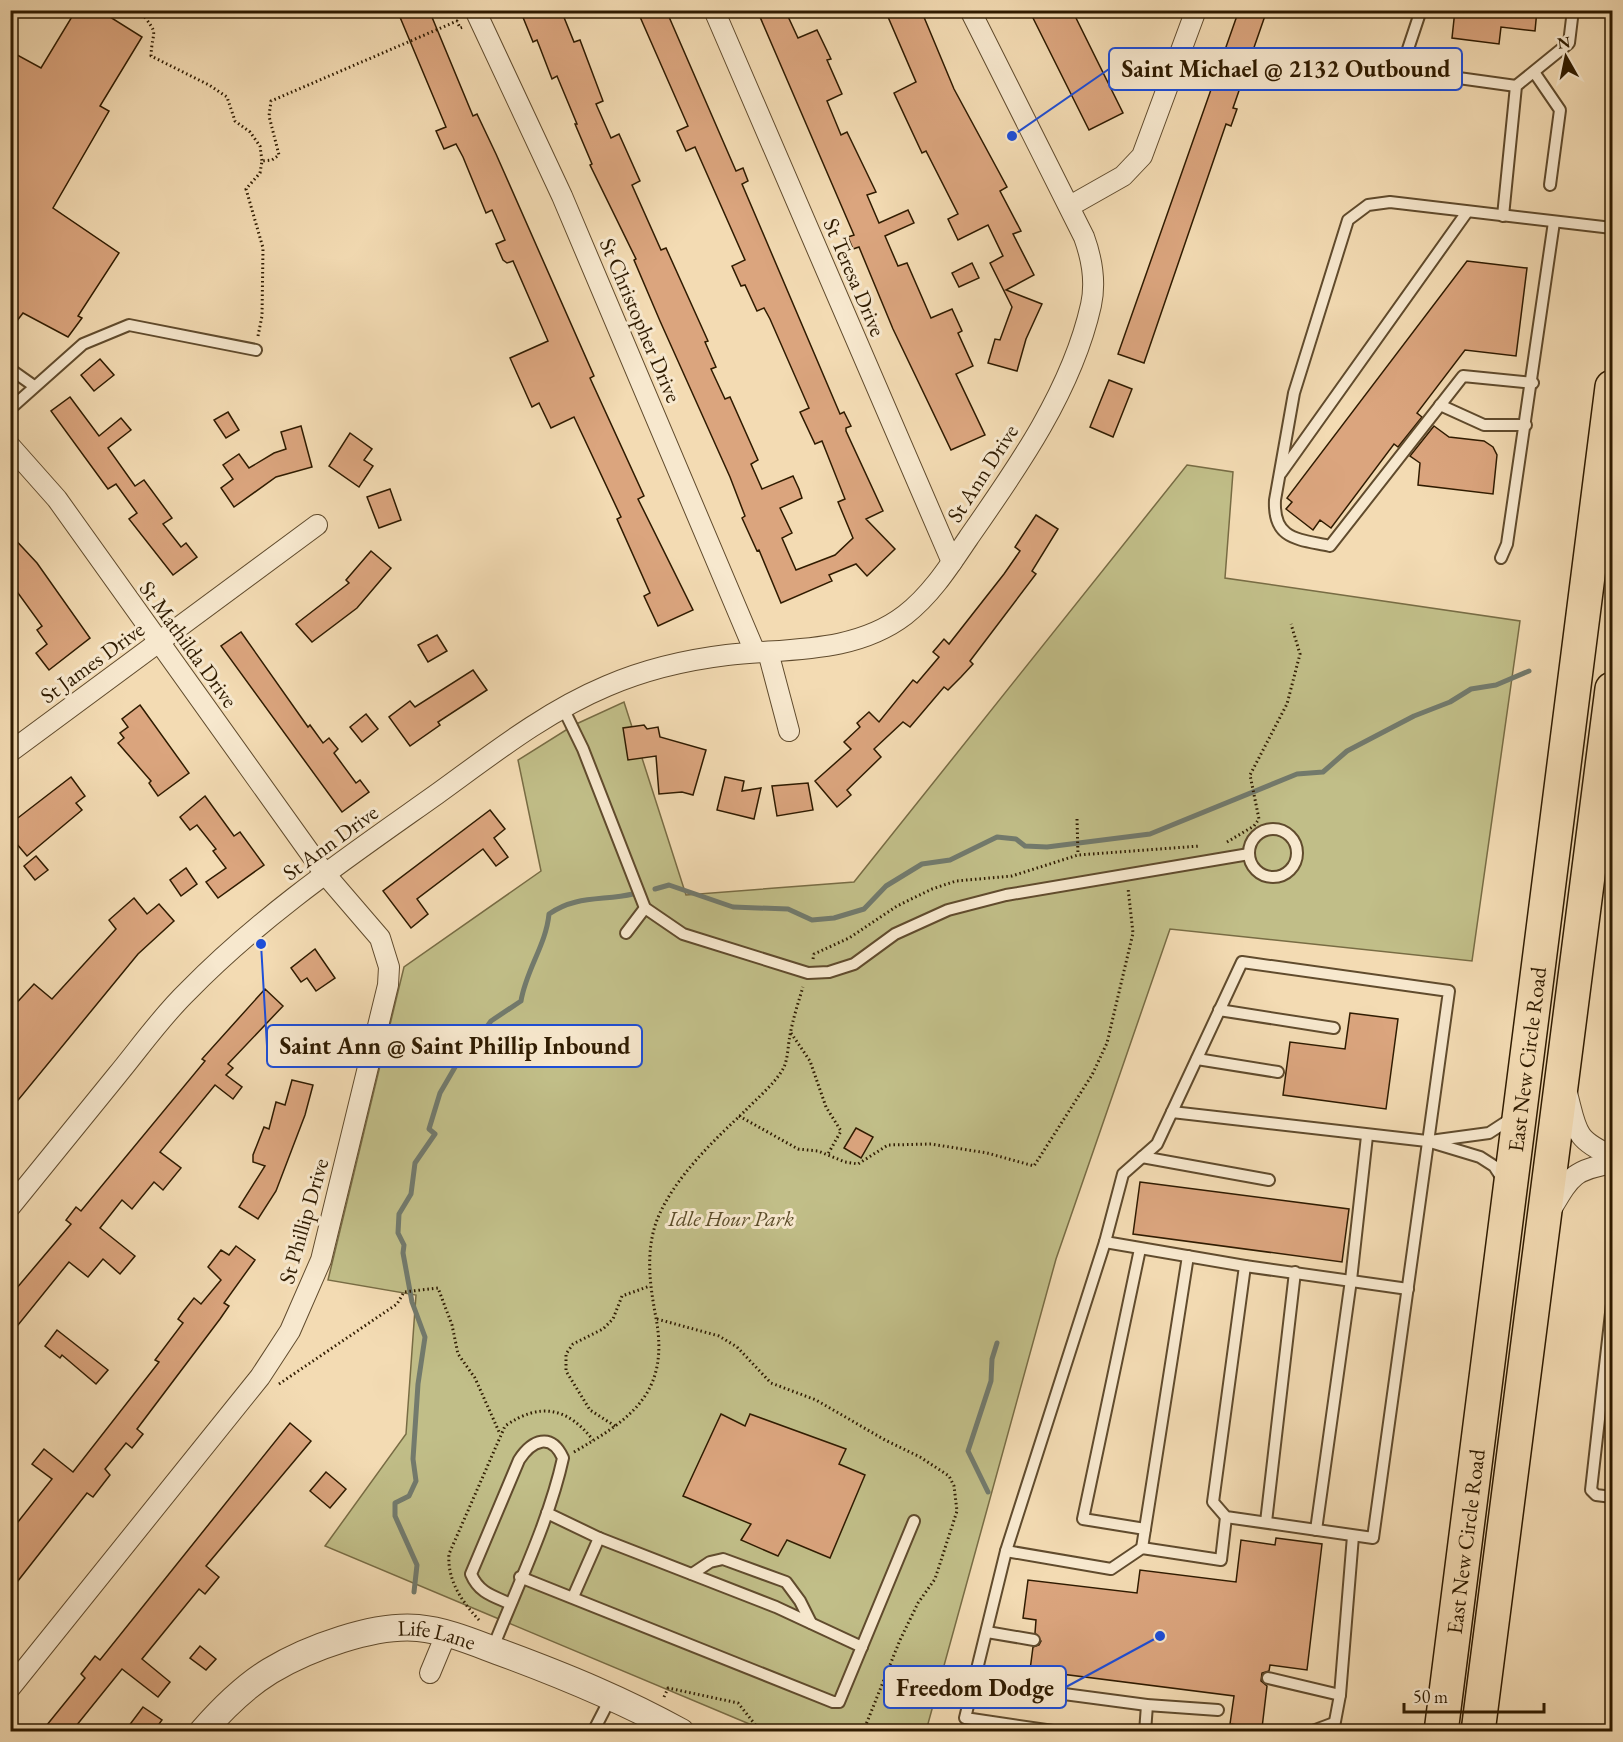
<svg xmlns="http://www.w3.org/2000/svg" width="1623" height="1742" viewBox="0 0 1623 1742" font-family="'EB Garamond',serif">
	<style>
		.green { fill: #c1be88; stroke: #786c44; stroke-width: 1.5 }
		.lines { fill: none; stroke-linecap: round; stroke-linejoin: round }
		.stream { stroke: #727a6d; stroke-width: 5 }
		.building { fill: #dba57e; stroke: #2f1b00; stroke-width: 1.5 }
		.service-casing { stroke: #604b2d; stroke-width: 14 }
		.minor-casing { stroke: #604b2d; stroke-width: 22 }
		.tertiary-casing { stroke: #604b2d; stroke-width: 28 }
		.trunk-casing { stroke: #2f1b00; stroke-width: 36 }
		.path { stroke: #2f1b00; stroke-width: 3; stroke-dasharray: 1.5 3; stroke-linecap: butt }
		.service { stroke: #f7e8ce; stroke-width: 10 }
		.minor { stroke: #f7e8ce; stroke-width: 20 }
		.tertiary { stroke: #f7e8ce; stroke-width: 26 }
		.trunk { stroke: #f3dbb3; stroke-width: 33 }
		.labels { text-anchor: middle; stroke-width: 6; stroke-linejoin: round; paint-order: stroke }
		.street-label { font-size: 22px; fill: #2f1b00; stroke: #f7e8ce }
		.park-label { font-size: 22px; font-style: italic; fill: #5b4c29; stroke: #f7e8ce }
		.leader { fill: none; stroke: #1d4ed8; stroke-width: 2 }
		.callout-dot { fill: #1d4ed8; stroke: #f7e8ce; stroke-width: 2 }
		.callout { fill: #f7e8ce; stroke: #1d4ed8; stroke-width: 2 }
		.callout-label { font-size: 24px; text-anchor: middle; font-weight: bold; fill: #2f1b00 }
	</style>
	<rect width="100%" height="100%" fill="#f3dbb3"/>
	<filter id="stains"><feTurbulence type="fractalNoise" baseFrequency=".00333" numOctaves="4"/><feColorMatrix values="0 0 0 0 .2 0 0 0 0 .09 0 0 0 0 .02 0 0 0 .5 -.17"/></filter>
	<radialGradient id="worn" r=".72"><stop offset=".6" stop-color="#630" stop-opacity="0"/><stop offset="1" stop-color="#630" stop-opacity=".3"/></radialGradient>
	<path class="green" d="M 1187,465 L 1233,472 L 1225,578 L 1520,621 L 1472,961 L 1170,929 L 1056,1259 L 926,1731 L 766,1731 L 325,1546 L 406,1434 L 416,1295 L 328,1280 L 404,967 L 541,871 L 518,760 L 574,725 L 624,702 L 686,895 L 854,882 Z"/>
	<g class="lines">
		<g class="stream">
			<path d="M 655,889 L 669,885 L 733,907 L 788,909 L 812,920 L 834,918 L 864,909 L 886,886 L 922,864 L 950,860 L 997,837 L 1016,839 L 1025,846 L 1047,847 L 1150,834 L 1297,774 L 1323,772 L 1347,751 L 1414,716 L 1450,702 L 1471,689 L 1496,685 L 1529,671"/>
			<path d="M 988,1492 L 968,1451 L 991,1381 L 992,1359 L 997,1343"/>
			<path d="M 414,1592 L 417,1565 L 395,1516 L 395,1503 L 409,1496 L 416,1481 L 413,1459 L 418,1384 L 425,1337 L 412,1302 L 403,1253 L 404,1245 L 398,1233 L 399,1214 L 411,1194 L 415,1163 L 435,1134 L 429,1129 L 440,1093 L 465,1050 L 478,1039 L 491,1021 L 521,1001 C 526,970 546,945 549,914 C 576,895 603,901 633,894"/>
		</g>
	</g>
	<g class="building">
		<path d="M 76,10 L 99,10 L 142,37 L 100,106 L 109,111 L 53,208 L 119,253 L 78,316 L 82,318 L 68,337 L 23,313 L 10,330 L 10,51 L 41,68 Z"/>
		<path d="M 397,10 L 429,10 L 473,116 L 477,114 L 496,154 L 594,376 L 590,378 L 644,496 L 638,499 L 693,610 L 658,626 L 644,596 L 650,593 L 617,519 L 621,517 L 574,417 L 551,428 L 539,403 L 532,407 L 510,358 L 548,341 L 513,261 L 507,263 L 503,260 L 496,244 L 505,240 L 492,210 L 486,213 L 463,157 L 456,144 L 444,149 L 436,131 L 446,127 Z"/>
		<path d="M 520,10 L 561,10 L 574,42 L 580,40 L 603,101 L 596,104 L 611,138 L 619,134 L 640,181 L 632,185 L 661,250 L 666,248 L 708,341 L 705,342 L 716,367 L 711,369 L 725,399 L 730,397 L 758,460 L 751,464 L 762,489 L 793,476 L 799,489 L 802,498 L 780,508 L 792,533 L 782,538 L 796,570 L 835,555 L 853,538 L 838,502 L 845,499 L 822,441 L 815,444 L 800,412 L 809,408 L 770,319 L 764,308 L 757,311 L 745,285 L 741,286 L 732,266 L 745,260 L 695,147 L 686,151 L 677,131 L 688,126 L 637,10 L 666,10 L 736,171 L 743,168 L 748,181 L 742,184 L 840,414 L 844,412 L 851,426 L 846,428 L 846,431 L 883,511 L 866,519 L 895,549 L 867,576 L 856,564 L 829,575 L 832,581 L 781,603 L 759,550 L 757,551 L 742,518 L 745,516 L 730,477 L 660,321 L 634,260 L 636,259 L 590,165 L 592,164 L 575,124 L 577,124 L 557,76 L 552,79 L 537,40 L 533,42 Z"/>
		<path d="M 757,10 L 785,10 L 798,38 L 817,30 L 831,59 L 827,60 L 842,94 L 827,101 L 841,135 L 847,132 L 876,192 L 867,195 L 879,223 L 908,210 L 914,223 L 885,236 L 898,266 L 907,263 L 931,318 L 952,309 L 962,331 L 958,333 L 973,366 L 956,374 L 985,435 L 951,450 L 893,329 L 859,247 L 853,249 L 848,237 L 854,235 Z"/>
		<path d="M 885,10 L 921,10 L 954,89 L 1007,187 L 1000,191 L 1021,231 L 1013,234 L 1034,275 L 1006,290 L 1042,304 L 1026,339 L 1017,371 L 988,363 L 995,339 L 1000,340 L 1012,307 L 990,263 L 1003,256 L 988,225 L 958,240 L 948,219 L 958,214 L 926,151 L 922,153 L 894,93 L 916,82 Z"/>
		<path d="M 1029,10 L 1072,10 L 1123,113 L 1089,130 Z"/>
		<path d="M 1239,10 L 1267,10 L 1233,108 L 1237,109 L 1231,126 L 1226,124 L 1144,363 L 1118,354 Z"/>
		<path d="M 1455,10 L 1537,10 L 1535,31 L 1501,27 L 1499,44 L 1452,38 Z"/>
		<path d="M 1467,261 L 1527,268 L 1516,356 L 1465,350 L 1417,413 L 1422,417 L 1398,447 L 1394,444 L 1331,528 L 1320,520 L 1313,530 L 1286,509 L 1292,502 L 1287,498 Z"/>
		<path d="M 972,263 L 979,278 L 959,287 L 952,273 Z"/>
		<path d="M 100,359 L 114,375 L 94,391 L 81,375 Z"/>
		<path d="M 1109,380 L 1132,389 L 1113,437 L 1090,427 Z"/>
		<path d="M 70,397 L 99,436 L 121,418 L 131,430 L 108,448 L 135,486 L 144,480 L 172,518 L 163,524 L 181,547 L 186,543 L 197,557 L 173,575 L 129,519 L 137,513 L 116,484 L 108,489 L 51,411 Z"/>
		<path d="M 228,412 L 239,430 L 226,438 L 214,420 Z"/>
		<path d="M 301,426 L 312,467 L 276,477 L 234,507 L 221,488 L 233,479 L 223,465 L 239,454 L 249,468 L 274,453 L 286,449 L 281,432 Z"/>
		<path d="M 1434,426 L 1449,437 L 1484,441 L 1493,447 L 1497,455 L 1493,494 L 1418,485 L 1420,463 L 1410,456 Z"/>
		<path d="M 350,433 L 372,449 L 364,460 L 373,466 L 359,487 L 329,466 Z"/>
		<path d="M 390,489 L 401,520 L 379,528 L 367,497 Z"/>
		<path d="M 1036,515 L 1058,529 L 1032,571 L 1036,574 L 970,661 L 973,664 L 961,677 L 948,690 L 944,687 L 910,727 L 903,722 L 874,749 L 881,757 L 847,790 L 851,795 L 837,807 L 815,781 L 851,749 L 844,742 L 860,727 L 857,723 L 869,712 L 879,722 L 913,680 L 917,683 L 939,657 L 933,652 L 944,639 L 949,644 L 1004,574 L 1020,551 L 1015,547 Z"/>
		<path d="M 10,534 L 37,563 L 90,638 L 49,670 L 36,653 L 47,644 L 37,630 L 42,626 L 10,582 Z"/>
		<path d="M 371,551 L 391,568 L 357,608 L 312,642 L 296,624 L 349,583 L 346,580 Z"/>
		<path d="M 241,632 L 308,727 L 310,725 L 323,743 L 329,738 L 338,749 L 334,753 L 356,783 L 360,780 L 369,792 L 342,812 L 221,646 Z"/>
		<path d="M 437,635 L 447,651 L 428,662 L 418,645 Z"/>
		<path d="M 473,670 L 487,690 L 438,722 L 440,725 L 410,746 L 389,717 L 410,701 L 415,707 Z"/>
		<path d="M 140,705 L 189,773 L 158,796 L 149,783 L 151,781 L 118,743 L 124,738 L 120,733 L 128,727 L 122,719 Z"/>
		<path d="M 366,714 L 378,729 L 362,742 L 350,727 Z"/>
		<path d="M 644,725 L 647,729 L 658,727 L 660,737 L 706,750 L 693,795 L 682,792 L 659,794 L 656,756 L 628,760 L 623,728 Z"/>
		<path d="M 71,777 L 85,796 L 76,803 L 82,810 L 27,856 L 10,836 L 10,824 Z"/>
		<path d="M 725,777 L 744,781 L 742,791 L 761,788 L 754,819 L 717,810 Z"/>
		<path d="M 808,783 L 813,810 L 777,816 L 772,786 Z"/>
		<path d="M 205,796 L 234,836 L 240,832 L 264,865 L 218,898 L 206,882 L 226,868 L 213,851 L 216,849 L 197,825 L 190,830 L 180,817 Z"/>
		<path d="M 490,810 L 505,829 L 494,838 L 508,857 L 496,866 L 483,849 L 417,899 L 428,914 L 411,928 L 383,891 Z"/>
		<path d="M 36,856 L 48,870 L 35,880 L 24,866 Z"/>
		<path d="M 186,868 L 197,884 L 181,896 L 170,880 Z"/>
		<path d="M 134,898 L 147,914 L 159,904 L 174,921 L 138,954 L 10,1110 L 10,1010 L 34,984 L 52,999 L 116,929 L 109,920 Z"/>
		<path d="M 315,949 L 335,978 L 316,991 L 307,978 L 301,982 L 291,968 Z"/>
		<path d="M 265,989 L 283,1006 L 228,1064 L 233,1068 L 226,1075 L 242,1087 L 233,1099 L 215,1085 L 160,1152 L 181,1168 L 163,1190 L 154,1182 L 132,1209 L 122,1200 L 100,1228 L 135,1256 L 120,1274 L 103,1259 L 88,1277 L 69,1262 L 10,1335 L 10,1296 L 71,1224 L 66,1220 L 76,1207 L 81,1211 L 205,1061 L 202,1059 Z"/>
		<path d="M 1350,1013 L 1398,1019 L 1386,1109 L 1283,1095 L 1290,1042 L 1345,1049 Z"/>
		<path d="M 292,1080 L 313,1085 L 305,1115 L 276,1191 L 258,1219 L 239,1207 L 265,1166 L 253,1162 L 253,1155 L 264,1127 L 269,1129 L 276,1102 L 285,1105 Z"/>
		<path d="M 856,1128 L 873,1137 L 861,1158 L 844,1148 Z"/>
		<path d="M 1140,1182 L 1349,1209 L 1342,1262 L 1133,1234 Z"/>
		<path d="M 236,1246 L 255,1260 L 224,1303 L 229,1306 L 220,1319 L 137,1429 L 143,1434 L 132,1448 L 126,1443 L 105,1469 L 110,1475 L 93,1497 L 87,1493 L 10,1591 L 10,1532 L 52,1479 L 32,1464 L 44,1449 L 73,1472 L 159,1362 L 155,1360 L 183,1323 L 178,1319 L 183,1312 L 194,1298 L 201,1304 L 221,1280 L 208,1267 L 221,1250 L 229,1255 Z"/>
		<path d="M 57,1330 L 108,1370 L 96,1384 L 62,1355 L 60,1358 L 45,1346 Z"/>
		<path d="M 721,1414 L 745,1426 L 750,1414 L 846,1449 L 839,1464 L 865,1475 L 830,1558 L 787,1540 L 778,1556 L 741,1540 L 751,1524 L 683,1496 Z"/>
		<path d="M 290,1423 L 311,1441 L 206,1566 L 219,1577 L 205,1594 L 199,1589 L 142,1659 L 170,1682 L 158,1697 L 122,1669 L 72,1731 L 42,1731 L 85,1678 L 81,1674 L 95,1656 L 100,1660 Z"/>
		<path d="M 326,1472 L 346,1489 L 330,1508 L 310,1491 Z"/>
		<path d="M 1276,1538 L 1322,1544 L 1307,1670 L 1270,1665 L 1269,1671 L 1262,1673 L 1261,1681 L 1267,1686 L 1262,1728 L 1230,1724 L 1234,1696 L 1030,1670 L 1033,1647 L 1039,1645 L 1041,1641 L 1035,1633 L 1036,1620 L 1023,1618 L 1028,1580 L 1137,1593 L 1140,1570 L 1236,1582 L 1241,1540 L 1275,1545 Z"/>
		<path d="M 200,1646 L 216,1659 L 206,1670 L 190,1658 Z"/>
		<path d="M 143,1707 L 162,1720 L 154,1731 L 125,1731 Z"/>
	</g>
	<g class="lines">
		<g class="service-casing">
			<g id="service">
				<path d="M 1421,10 L 1401,70 L 1516,86"/>
				<path d="M 1534,72 L 1560,110 L 1550,185"/>
				<path d="M 1503,216 L 1516,86 L 1569,43 L 1573,10"/>
				<path d="M 10,369 L 34,386"/>
				<path d="M 1533,383 L 1463,376 L 1330,546 C 1298,539 1273,540 1275,500 L 1294,393 L 1348,220 L 1368,205 L 1390,202 L 1612,228"/>
				<path d="M 1440,405 L 1484,425 L 1526,425"/>
				<path d="M 10,409 L 83,344 L 129,325 L 256,350"/>
				<path d="M 1281,473 L 1467,212"/>
				<path d="M 1501,558 L 1507,544 L 1554,222"/>
				<path d="M 563,708 L 583,749 L 645,908 L 683,934 L 808,973 L 829,972 L 854,964 L 895,934 L 948,910 L 1006,895 L 1249,854"/>
				<circle cx="1273" cy="853" r="24"/>
				<path d="M 626,933 L 645,908"/>
				<path d="M 1219,1010 L 1334,1028"/>
				<path d="M 1197,1059 L 1278,1072"/>
				<path d="M 1172,1112 L 1427,1141 L 1480,1157 L 1494,1166 L 1503,1180"/>
				<path d="M 1430,1141 L 1489,1133 L 1512,1118"/>
				<path d="M 1142,1157 L 1269,1180"/>
				<path d="M 1105,1242 L 1245,1266 L 1408,1289"/>
				<path d="M 1140,1249 L 1083,1519 L 1145,1529"/>
				<path d="M 1612,1304 L 1591,1490 L 1596,1495 L 1612,1497"/>
				<path d="M 547,1513 L 599,1538 L 776,1607 L 862,1647"/>
				<path d="M 1266,1522 L 1295,1272"/>
				<path d="M 1316,1530 L 1351,1280 L 1367,1136"/>
				<path d="M 1142,1548 L 1188,1256"/>
				<path d="M 1006,1551 L 1111,1569 L 1142,1548 L 1221,1560 L 1226,1517"/>
				<path d="M 692,1574 L 710,1562 L 723,1559 L 786,1582 L 800,1601 L 811,1623"/>
				<path d="M 520,1577 L 833,1702 L 839,1702 L 914,1521"/>
				<path d="M 573,1597 L 599,1538"/>
				<path d="M 987,1632 L 1034,1640"/>
				<path d="M 492,1650 C 516,1589 549,1522 563,1458 C 551,1432 532,1440 519,1460 L 471,1574 C 479,1593 493,1596 511,1604"/>
				<path d="M 1268,1678 L 1340,1695"/>
				<path d="M 974,1682 L 1147,1705 L 1218,1710"/>
				<path d="M 593,1732 L 611,1697"/>
				<path d="M 1060,1732 L 965,1718 L 1006,1551 L 1105,1242 L 1123,1174 L 1157,1144 L 1242,962 L 1449,991 L 1373,1538 L 1226,1517 L 1213,1502 L 1245,1266"/>
				<path d="M 1145,1732 L 1147,1705"/>
				<path d="M 1310,1732 L 1334,1723"/>
				<path d="M 1333,1732 L 1340,1695 L 1353,1536"/>
			</g>
		</g>
		<g class="minor-casing">
			<g id="minor">
				<path d="M 475,10 L 562,196 L 755,652"/>
				<path d="M 714,10 L 952,562"/>
				<path d="M 1070,206 L 1123,176 L 1142,156 L 1196,10"/>
				<path d="M 10,446 L 57,499 L 325,874 L 380,938 L 389,967 L 388,985 L 321,1260 L 290,1331 L 260,1377 L 10,1688"/>
				<path d="M 768,652 L 789,731"/>
				<path d="M 10,752 L 317,525"/>
				<path d="M 1567,1093 C 1577,1131 1574,1139 1612,1156"/>
				<path d="M 10,1207 C 46,1162 82,1118 118,1074 C 141,1046 162,1016 188,991 C 262,915 351,855 437,794 C 491,755 545,712 607,686 C 644,670 686,660 727,655 C 787,648 854,654 905,615 C 932,594 950,565 969,537 C 1018,467 1072,390 1091,305 C 1096,282 1092,259 1084,237 L 970,10"/>
				<path d="M 1552,1208 C 1572,1174 1574,1171 1612,1163"/>
				<path d="M 430,1673 L 447,1632"/>
			</g>
		</g>
		<g class="tertiary-casing">
			<g id="tertiary">
				<path id="s1" d="M 202,1732 C 222,1709 244,1687 270,1671 C 308,1648 374,1624 418,1628 C 449,1631 477,1644 505,1654 C 567,1677 623,1700 681,1732"/>
			</g>
		</g>
		<g class="trunk-casing">
			<g id="trunk">
				<path id="s2" d="M 1441,1732 L 1612,387"/>
				<path d="M 1478,1732 L 1612,689"/>
			</g>
		</g>
		<g class="path">
			<path d="M 139,10 C 161,37 152,28 151,56 L 209,85 L 227,97 L 235,121 L 250,132 L 260,146 L 262,161"/>
			<path d="M 258,336 L 262,316 L 263,248 L 246,189 L 260,173 L 262,161 L 272,160 L 279,155 L 269,116 L 271,101 L 457,21 L 460,28 L 463,27"/>
			<path d="M 1077,819 L 1078,855"/>
			<path d="M 1227,842 L 1254,826 L 1259,819 L 1250,775 L 1287,704 L 1300,654 L 1291,624"/>
			<path d="M 813,959 L 814,954 L 849,938 L 897,906 L 932,889 L 956,881 L 1012,876 L 1078,855 L 1200,846"/>
			<path d="M 791,1033 L 810,1061 L 826,1107 L 841,1131 L 828,1154"/>
			<path d="M 739,1116 L 798,1149 L 818,1151 L 845,1162 L 858,1164 L 888,1145 L 931,1144 L 987,1153 L 1034,1166 L 1092,1075 L 1107,1043 L 1133,933 L 1128,888"/>
			<path d="M 657,1319 L 719,1336 L 737,1347 L 771,1383 L 816,1400 L 885,1440 L 920,1457 L 949,1476 L 954,1486 L 957,1511 L 935,1579 L 918,1603 L 900,1640 L 863,1732"/>
			<path d="M 279,1384 L 397,1304 L 404,1292 L 438,1288 L 452,1325 L 458,1354 L 475,1378 L 500,1434"/>
			<path d="M 615,1426 L 590,1410 L 566,1371 L 566,1354 L 573,1344 L 603,1329 L 613,1319 L 622,1296 L 650,1286"/>
			<path d="M 574,1452 C 631,1419 670,1393 656,1318 C 650,1286 645,1252 657,1220 C 673,1179 714,1140 745,1111 C 757,1098 776,1083 784,1067 C 788,1058 788,1045 790,1035 C 793,1019 798,1003 803,987"/>
			<path d="M 479,1620 C 462,1602 447,1580 449,1554 L 505,1426 C 540,1402 567,1407 593,1440"/>
			<path d="M 664,1697 L 668,1688 L 738,1703 L 761,1732"/>
		</g>
		<use href="#service" class="service"/>
		<use href="#minor" class="minor"/>
		<use href="#tertiary" class="tertiary"/>
		<use href="#trunk" class="trunk"/>
	</g>
	<g class="labels">
		<g class="street-label">
			<text transform="translate(855 277) rotate(67)" y="8">St Teresa Drive</text>
			<text transform="translate(641 320) rotate(67)" y="8">St Christopher Drive</text>
			<text transform="translate(982 473) rotate(-57)" y="8">St Ann Drive</text>
			<text transform="translate(189 644) rotate(54)" y="8">St Mathilda Drive</text>
			<text transform="translate(92 662) rotate(-36)" y="8">St James Drive</text>
			<text transform="translate(330 842) rotate(-36)" y="8">St Ann Drive</text>
			<text dy="8" stroke="none"><textPath href="#s2" startOffset="678">East New Circle Road</textPath></text>
			<text transform="translate(303 1221) rotate(-74)" y="8">St Phillip Drive</text>
			<text dy="8" stroke="none"><textPath href="#s2" startOffset="192">East New Circle Road</textPath></text>
			<text dy="8" stroke="none"><textPath href="#s1" startOffset="267">Life Lane</textPath></text>
		</g>
		<g class="park-label">
			<text x="731" y="1226">Idle Hour Park</text>
		</g>
	</g>
	<path class="leader" d="M1012 136L1109 69M261 944L267 1046M1160 1636L1066 1687"/>
	<g class="callout-dot">
		<circle cx="1012" cy="136" r="6"/>
		<circle cx="261" cy="944" r="6"/>
		<circle cx="1160" cy="1636" r="6"/>
	</g>
	<g class="callout">
		<rect x="1109" y="48" width="353" height="42" rx="6"/>
		<rect x="267" y="1025" width="375" height="42" rx="6"/>
		<rect x="884" y="1666" width="182" height="42" rx="6"/>
	</g>
	<g class="callout-label">
		<text x="1286" y="77">Saint Michael @ 2132 Outbound</text>
		<text x="455" y="1054">Saint Ann @ Saint Phillip Inbound</text>
		<text x="975" y="1696">Freedom Dodge</text>
	</g>
	<rect width="1623" height="1742" fill="none" stroke="#f3dbb3" stroke-width="36"/>
	<rect x="12" y="12" width="1599" height="1718" fill="none" stroke="#2f1b00" stroke-width="3"/>
	<rect x="18" y="18" width="1587" height="1706" fill="none" stroke="#2f1b00" stroke-width="1.5"/>
	<g transform="translate(1566 57) rotate(351)" stroke="#f7e8ce" stroke-width="4.5" paint-order="stroke">
	<path d="M0-4.5L10 22L0 15L-10 22Z" fill="#2f1b00"/>
	<text y="-9" font-size="16" font-weight="bold" text-anchor="middle" fill="#2f1b00">N</text>
	</g>
	<path d="M1404 1703v9h140v-9" fill="none" stroke="#2f1b00" stroke-width="3"/>
	<text x="1413" y="1703" font-size="18" fill="#2f1b00" stroke="#f7e8ce" stroke-width="4.5" paint-order="stroke">50 m</text>
	<rect width="100%" height="100%" filter="url(#stains)"/>
	<rect width="100%" height="100%" fill="url(#worn)"/>
</svg>
